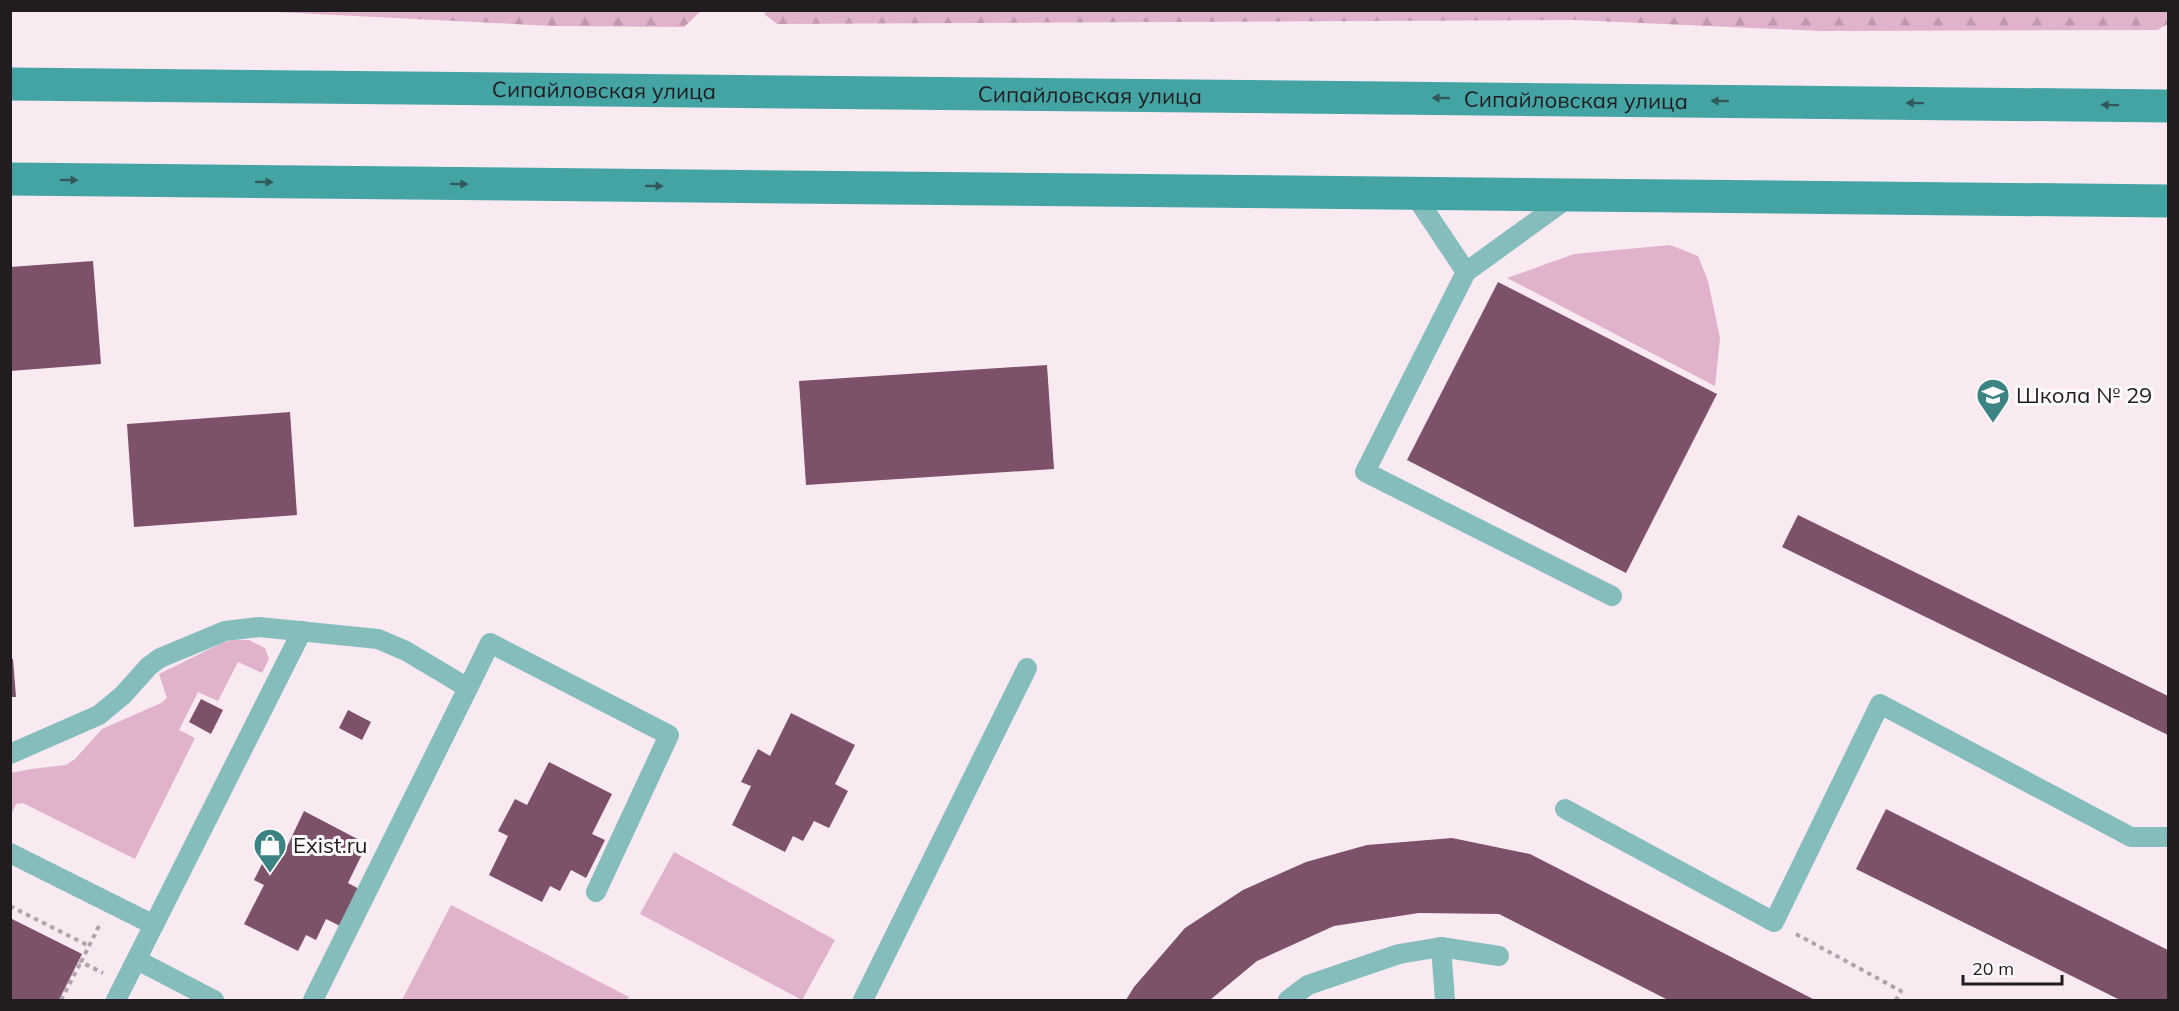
<svg xmlns="http://www.w3.org/2000/svg" width="2179" height="1011" viewBox="0 0 2179 1011" font-family="Mulish,sans-serif">
	<style>
		.green { fill: #e0b2cc }
		.forest { fill: url(#forest-firs) }
		.building { fill: #7e516b }
		.lines { fill: none; stroke-linecap: round; stroke-linejoin: round }
		.path { stroke: #afa4aa; stroke-width: 4; stroke-dasharray: 4.5 4.5; stroke-linecap: butt }
		.service { stroke: #85bdbc; stroke-width: 20 }
		.secondary { stroke: #44a4a3; stroke-width: 33 }
		.oneway { fill: #31595a }
		.labels { text-anchor: middle; stroke-width: 6; stroke-linejoin: round; paint-order: stroke }
		.street-label { font-size: 22px; fill: #211c1f; stroke: #fffbfd }
		.poi-label { font-size: 22px; fill: #211c1f; stroke: #fffbfd; text-anchor: start }
	</style>
	<defs>
		<pattern id="forest-firs" width="22" height="20" patternUnits="userSpaceOnUse" patternTransform="scale(1.5)"><rect width="22" height="20" fill="#e0b2cc"/><path d="M5 1l3.5 6h-7zM16 11l3.5 6h-7z" fill="#c098af"/></pattern>
	</defs>
	<rect width="100%" height="100%" fill="#f9eaf2"/>
	<g class="green">
		<path d="M 1670,245 L 1698,256 L 1708,281 L 1720,338 L 1715,386 L 1507,278 L 1574,254 Z"/>
		<path d="M 233,640 L 249,640 L 265,648 L 269,659 L 262,673 L 238,662 L 218,701 L 198,692 L 179,730 L 195,738 L 135,859 L 23,803 L 16,804 L 11,815 L 11,773 L 31,769 L 66,765 L 75,759 L 102,729 L 161,703 L 167,698 L 159,674 L 222,643 Z"/>
		<path d="M 674,852 L 835,940 L 802,1000 L 640,914 Z"/>
		<path d="M 451,905 L 629,997 L 627,1000 L 402,1000 Z"/>
	</g>
	<g class="forest">
		<path d="M 256,11 L 701,10 L 701,11 L 684,27 L 553,26 Z"/>
		<path d="M 766,11 L 2168,10 L 2168,24 L 2157,30 L 1822,31 L 1575,20 L 777,24 L 764,14 Z"/>
	</g>
	<g class="building">
		<path d="M 93,261 L 101,364 L 10,371 L 10,267 Z"/>
		<path d="M 1498,282 L 1717,394 L 1626,573 L 1407,460 Z"/>
		<path d="M 1047,365 L 1054,469 L 806,485 L 799,381 Z"/>
		<path d="M 290,412 L 297,515 L 134,527 L 127,424 Z"/>
		<path d="M 1798,515 L 2168,696 L 2168,735 L 1782,547 Z"/>
		<path d="M 10,659 L 13,659 L 16,697 L 10,697 Z"/>
		<path d="M 201,699 L 223,710 L 211,734 L 189,722 Z"/>
		<path d="M 348,710 L 371,722 L 362,740 L 339,728 Z"/>
		<path d="M 791,713 L 855,745 L 835,784 L 848,791 L 829,828 L 814,821 L 803,841 L 793,836 L 785,852 L 732,825 L 751,786 L 741,782 L 758,749 L 770,756 Z"/>
		<path d="M 549,762 L 612,794 L 592,834 L 605,840 L 586,878 L 571,870 L 560,891 L 550,886 L 542,902 L 489,875 L 508,836 L 498,831 L 515,799 L 527,805 Z"/>
		<path d="M 1886,809 L 2168,950 L 2167,1000 L 2120,1000 L 1856,869 Z"/>
		<path d="M 304,811 L 367,844 L 348,883 L 361,890 L 342,927 L 326,919 L 316,940 L 306,935 L 298,951 L 244,924 L 264,885 L 254,880 L 270,848 L 283,855 Z"/>
		<path d="M 1452,838 L 1530,854 L 1815,1000 L 1668,1000 L 1499,914 L 1419,913 L 1334,926 L 1257,961 L 1210,1000 L 1126,1000 L 1134,987 L 1185,928 L 1243,890 L 1306,862 L 1367,845 Z"/>
		<path d="M 10,918 L 82,954 L 59,1000 L 10,1000 Z"/>
	</g>
	<g class="lines">
		<g class="path">
			<path d="M 10,906 L 89,946"/>
			<path d="M 99,926 L 81,962 L 103,973"/>
			<path d="M 1796,934 L 1901,991 L 1896,1000"/>
			<path d="M 61,1000 L 81,962"/>
		</g>
		<g class="service">
			<path d="M 1414,194 L 1466,272 L 1365,472 L 1612,596"/>
			<path d="M 1466,272 L 1571,196"/>
			<path d="M 468,688 L 490,643 L 669,735 L 596,892"/>
			<path d="M 10,754 L 99,715 L 123,695 L 149,666 L 160,658 L 225,631 L 259,627 L 378,639 L 406,651 L 468,688 L 313,1000"/>
			<path d="M 1565,809 L 1774,922 L 1880,704 L 2131,837 L 2168,837"/>
			<path d="M 10,853 L 154,925"/>
			<path d="M 1441,947 L 1445,1000"/>
			<path d="M 137,960 L 214,1000"/>
			<path d="M 116,1000 L 302,631"/>
			<path d="M 863,1000 L 1027,668"/>
			<path d="M 1288,1000 L 1308,985 L 1399,954 L 1441,947 L 1499,956"/>
		</g>
		<g class="secondary">
			<path id="s1" d="M 10,84 L 2168,106"/>
			<path d="M 10,179 L 2168,201"/>
		</g>
	</g>
	<defs><path id="oneway-solid" d="M-6-.8H1V-3.2L6.5 0L1 3.2V.8H-6Z" transform="scale(1.5)"/></defs>
	<g class="oneway">
		<use href="#oneway-solid" transform="translate(1441 98) rotate(-179)"/>
		<use href="#oneway-solid" transform="translate(1720 101) rotate(-179)"/>
		<use href="#oneway-solid" transform="translate(1915 103) rotate(-179)"/>
		<use href="#oneway-solid" transform="translate(2110 105) rotate(-179)"/>
		<use href="#oneway-solid" transform="translate(69 180) rotate(1)"/>
		<use href="#oneway-solid" transform="translate(264 182) rotate(1)"/>
		<use href="#oneway-solid" transform="translate(459 184) rotate(1)"/>
		<use href="#oneway-solid" transform="translate(654 186) rotate(1)"/>
	</g>
	<defs>
		<g id="school-pin" transform="scale(1.725)"><path d="M0 17L-7.5 6A9.5 9.5 0 1 1 7.5 6Z" fill="#3b8483" stroke="#fffbfd"/><path d="M0-5L7-2L0 1L-7-2ZM-4 1L0 2.5L4 1V4Q0 6-4 4Z" fill="#fff"/></g>
		<g id="shop-pin" transform="scale(1.725)"><path d="M0 17L-7.5 6A9.5 9.5 0 1 1 7.5 6Z" fill="#3b8483" stroke="#fffbfd"/><path d="M-5-2.5h2.3a2.7 3.5 0 0 1 5.4 0H5L5.5 6h-11ZM-1.5-2.5h3a1.5 2.3 0 0 0-3 0Z" fill="#fff"/></g>
	</defs>
	<g fill-rule="evenodd">
		<use href="#school-pin" x="1993" y="395"/>
		<use href="#shop-pin" x="270" y="845"/>
	</g>
	<g class="labels">
		<g class="street-label">
			<text dy="8" stroke="none"><textPath href="#s1" startOffset="594">Сипайловская улица</textPath></text>
			<text dy="8" stroke="none"><textPath href="#s1" startOffset="1080">Сипайловская улица</textPath></text>
			<text dy="8" stroke="none"><textPath href="#s1" startOffset="1566">Сипайловская улица</textPath></text>
		</g>
		<g class="poi-label">
			<text x="2016" y="403">Школа № 29</text>
			<text x="293" y="853">Exist.ru</text>
		</g>
	</g>
	<rect width="2179" height="1011" fill="none" stroke="#211c1f" stroke-width="24"/>
	<path d="M1963 975v9h99v-9" fill="none" stroke="#211c1f" stroke-width="3"/>
	<text x="1972" y="975" font-size="18" fill="#211c1f" stroke="#fffbfd" stroke-width="4.5" paint-order="stroke">20 m</text>
</svg>
